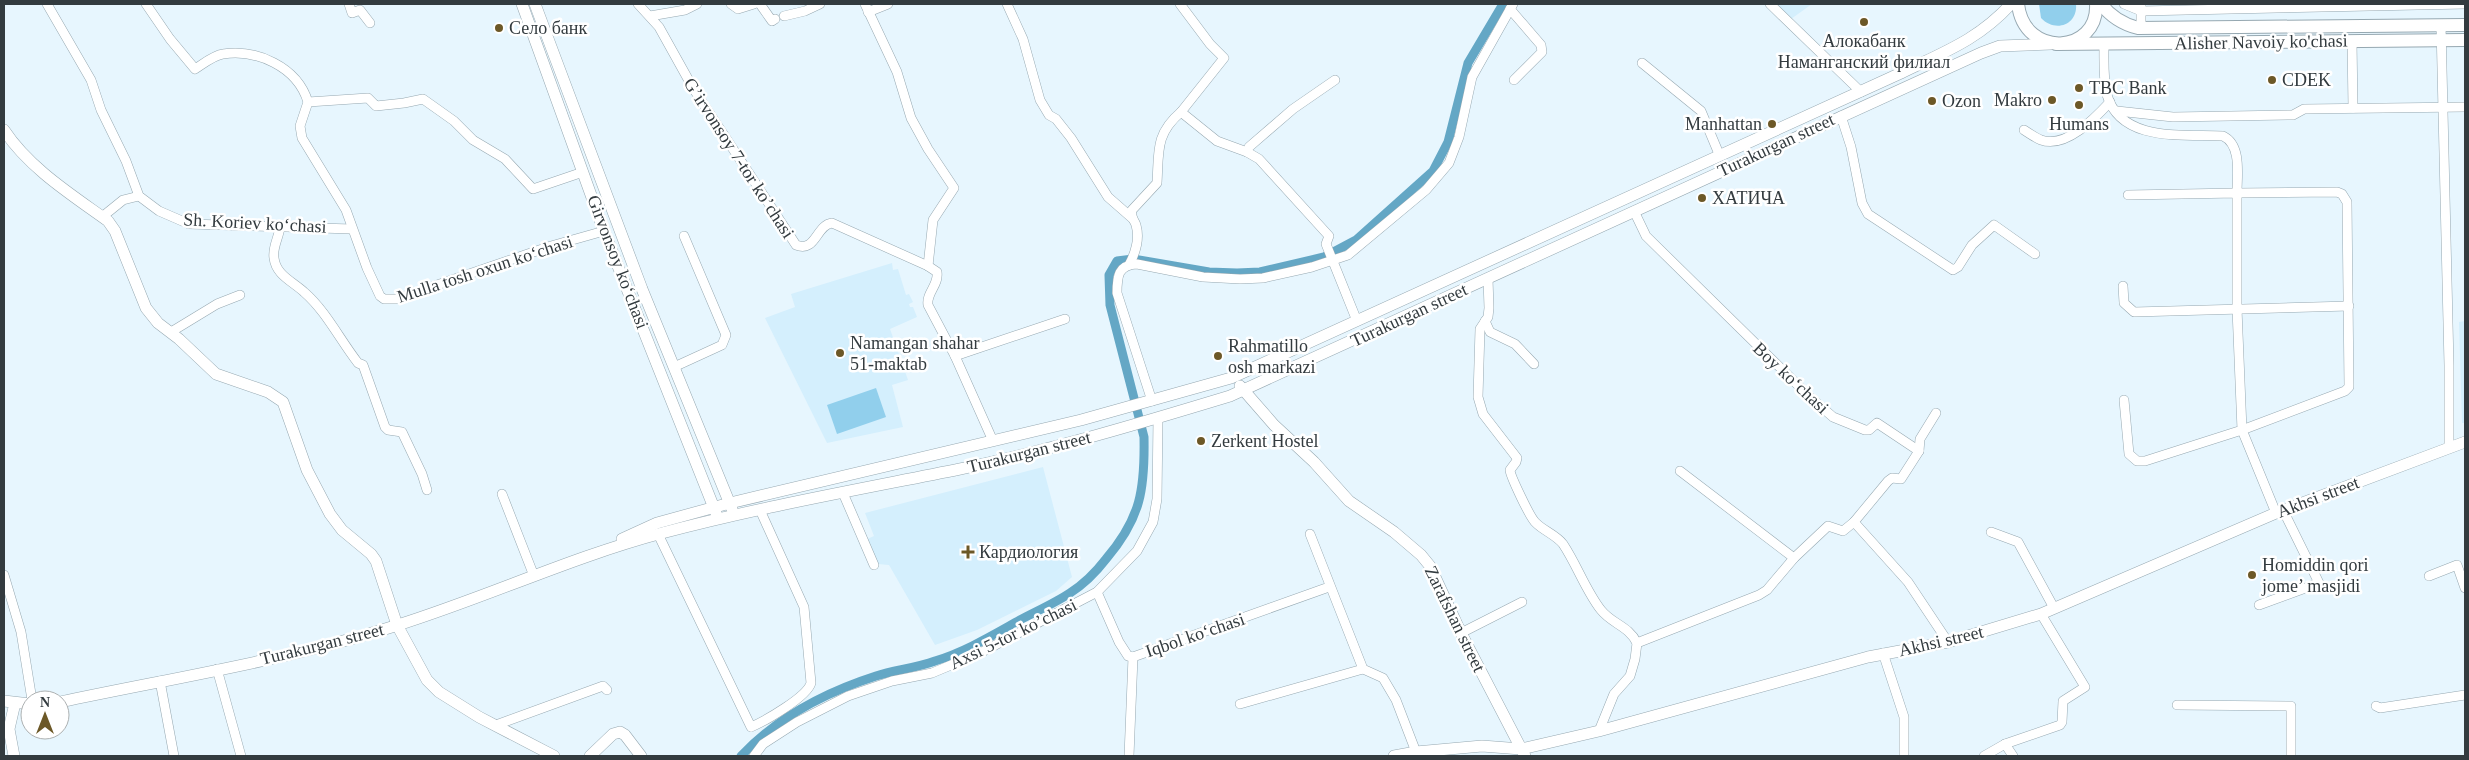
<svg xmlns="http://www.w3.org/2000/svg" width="2469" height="760" viewBox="0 0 2469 760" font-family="'Times New Roman',serif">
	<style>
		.built { fill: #d4effd }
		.green { fill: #91cfec }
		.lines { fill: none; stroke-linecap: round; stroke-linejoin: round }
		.canal { stroke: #64a7c5; stroke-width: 9 }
		.street-casing { stroke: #96a8b1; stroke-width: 10 }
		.secondary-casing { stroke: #96a8b1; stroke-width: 12 }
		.primary-casing { stroke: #96a8b1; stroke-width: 14 }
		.street { stroke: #fff; stroke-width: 9 }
		.secondary { stroke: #fff; stroke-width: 11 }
		.primary { stroke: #fff; stroke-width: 12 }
		.poi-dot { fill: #6c5827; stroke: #fff; stroke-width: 2 }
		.labels { text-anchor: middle; stroke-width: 5; stroke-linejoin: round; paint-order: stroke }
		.poi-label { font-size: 18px; fill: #333b3f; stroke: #fff; text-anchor: start }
		.street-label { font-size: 18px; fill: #333b3f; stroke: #fff }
	</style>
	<rect width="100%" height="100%" fill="#e7f6fe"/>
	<g class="built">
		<path d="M 1777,4 L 1812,4 L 1791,19 Z"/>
		<path d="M 892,263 L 893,270 L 898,269 L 906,295 L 909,294 L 913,302 L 909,304 L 910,307 L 913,307 L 917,317 L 890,329 L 908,380 L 892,385 L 903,427 L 827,443 L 765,318 L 795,307 L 791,294 Z"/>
		<path d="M 2465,321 L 2465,423 L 2462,423 L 2459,322 Z"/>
		<path d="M 1043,467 L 1072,577 L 1056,591 L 977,630 L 935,645 L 889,565 L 878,564 L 865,540 L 874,536 L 865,513 Z"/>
	</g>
	<g class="green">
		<path d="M 2039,4 L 2076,4 C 2078,25 2055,33 2041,18 Z"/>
		<path d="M 876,388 L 886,417 L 837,434 L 827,405 Z"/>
	</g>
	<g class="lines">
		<path class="canal" d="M 741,756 C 777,718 826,692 876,676 C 895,670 916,668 935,661 C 965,652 993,635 1020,620 C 1037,611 1055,603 1070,593 C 1084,584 1096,572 1106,559 C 1141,518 1145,489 1144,437 L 1110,305 L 1109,275 L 1117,261 L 1133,259 L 1209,272 L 1237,273 L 1260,272 L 1324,257 L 1356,240 L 1433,171 L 1448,142 L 1468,63 L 1503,4"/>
		<g class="street-casing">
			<g id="street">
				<path d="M 47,4 L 91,80 L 101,110 L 126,161 L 139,196 L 159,211 L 189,224 L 352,229"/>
				<path d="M 146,4 L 170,39 L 195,69 C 203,64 214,55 223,54 C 256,49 297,66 308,102 L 300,126 L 302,138 L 346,210 L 367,268 L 380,296 L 384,299 L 396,299 L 551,246 L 604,231"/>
				<path d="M 349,4 L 352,13 L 360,10 L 370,23"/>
				<path d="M 638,4 L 659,27 L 693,88 L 796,245 C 816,253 816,225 832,223 L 928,266 L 937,272 C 939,285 926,293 928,305 L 955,356 L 993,441"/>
				<path d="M 731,4 L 738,9 L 754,4"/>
				<path d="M 760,4 L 772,21 L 775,19"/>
				<path d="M 865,4 L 897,72 L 911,118 L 928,149 L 954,188 L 933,220 L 928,266"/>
				<path d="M 1007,4 L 1023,39 L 1040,100 L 1049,115 L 1056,119 L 1071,138 L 1108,197 L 1132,218"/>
				<path d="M 1180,4 L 1210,44 L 1224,58 L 1181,112 L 1217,141 L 1247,152 L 1259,159 L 1329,236 L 1326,244 L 1357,321"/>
				<path d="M 1770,4 L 1861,92"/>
				<path d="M 2124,4 L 2141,11 L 2465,4"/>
				<path d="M 2141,4 L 2141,28"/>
				<path d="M 1510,9 L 1541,45 L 1542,52 L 1514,80"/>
				<path d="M 868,12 L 888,4"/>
				<path d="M 650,16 L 685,10 L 697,4"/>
				<path d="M 784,16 L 805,11 L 820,4"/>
				<path d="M 2441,26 L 2449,365 L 2449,447"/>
				<path d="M 2352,41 L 2353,108"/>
				<path d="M 2104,44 C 2104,60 2103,79 2107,95 C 2121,143 2184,134 2223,136 C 2242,145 2237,175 2237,193 L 2337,192 L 2342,194 L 2347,202 L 2349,387 L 2345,391 L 2242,430 L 2276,513"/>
				<path d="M 1642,63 L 1701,111 L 1719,154"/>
				<path d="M 308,102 L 368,98 L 376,106 L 404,103 L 423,99 L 454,121 L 473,140 L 505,159 L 533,189 L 583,172"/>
				<path d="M 2117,111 L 2173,117 L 2293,115 L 2304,109 L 2465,107"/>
				<path d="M 1841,116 L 1851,147 L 1862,203 L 1868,214 L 1953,270 L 1958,267 L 1972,245 L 1994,225 L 2035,254"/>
				<path d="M 2024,130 C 2030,134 2036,138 2041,140 C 2066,149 2095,118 2110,102"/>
				<path d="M 1247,152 L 1249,147 L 1293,109 L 1335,80"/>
				<path d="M 1634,211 L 1646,236 L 1810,397 L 1833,417 L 1865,430 L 1869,430 L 1877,423 L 1919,451 L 1901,479 L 1892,478 L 1888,481 L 1854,522 L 1908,582 L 1948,642"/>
				<path d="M 102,217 L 123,200 L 139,196"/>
				<path d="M 280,227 C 279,237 272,248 274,258 C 276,275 292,281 304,292 C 326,311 340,340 358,363 L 363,365 L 385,427 L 388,430 L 402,432 L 422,474 L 427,490"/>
				<path d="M 1129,265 C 1136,252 1140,239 1136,225 C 1134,219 1130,217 1132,210 L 1157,183 C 1159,152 1155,134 1181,112"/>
				<path d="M 1488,279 L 1489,308 L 1488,317 L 1480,329 L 1478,397 L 1483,414 L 1517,458 L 1516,462 L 1510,470 C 1510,475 1530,518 1536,523 C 1544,531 1556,535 1563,544 C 1577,565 1586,591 1601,610 C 1612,624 1629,626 1637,643 L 1635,659 L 1630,676 L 1614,694 L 1599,731"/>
				<path d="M 2123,286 L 2124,303 L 2134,312 L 2349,306"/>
				<path d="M 1485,321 L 1490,332 L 1515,344 L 1534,364"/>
				<path d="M 171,332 L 217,304 L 240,295"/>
				<path d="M 955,356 L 1065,319"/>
				<path d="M 674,367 L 722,345 L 726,335 L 684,236"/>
				<path d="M 2124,400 L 2129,454 L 2137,461 L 2145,461 L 2242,430 L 2237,309 L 2237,193 L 2128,195"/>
				<path d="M 1152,401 L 1117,293 C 1117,276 1118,265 1137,264 L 1203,277 L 1240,279 L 1263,278 L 1312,267 L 1348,255 L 1426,190 L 1449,163 L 1459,137 L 1472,77 L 1513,4"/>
				<path d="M 1919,451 L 1920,439 L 1936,413"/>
				<path d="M 1680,471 L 1794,558"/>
				<path d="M 843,493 L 874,565"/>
				<path d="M 502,494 L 534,576"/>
				<path d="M 1991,532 L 2018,542 L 2054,608"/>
				<path d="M 658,534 L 751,727 C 765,721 807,697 811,683 L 804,607 L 760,510"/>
				<path d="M 1310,534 L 1363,669 L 1383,678 L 1396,700 L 1416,752"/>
				<path d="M 4,575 L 21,632 L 32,700"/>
				<path d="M 2429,576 L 2457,565 L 2465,588"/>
				<path d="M 1097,592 L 1119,642 L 1128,656 L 1133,657 L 1329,587"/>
				<path d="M 2259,605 L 2319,583 L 2283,510"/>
				<path d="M 1461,633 L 1522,602"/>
				<path d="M 1637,643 L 1759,595 L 1767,590 L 1794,558 L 1828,526 L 1843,531 L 1854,522"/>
				<path d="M 1883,653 L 1904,717 L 1904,756"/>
				<path d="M 217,669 L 241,756"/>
				<path d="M 160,681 L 174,756"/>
				<path d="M 1240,704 L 1363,669"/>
				<path d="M 2177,705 L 2291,706 L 2291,756"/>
				<path d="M 2376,706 L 2380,708 L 2465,695"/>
				<path d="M 496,725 L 603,686 L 607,690"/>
				<path d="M 2005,744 L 2013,756"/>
				<path d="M 754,756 L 763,744 L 797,722 L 848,696 L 892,681 L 932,673 L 982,652 L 1097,592 L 1137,551 L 1153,522 L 1157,499 L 1158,418"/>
				<path d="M 1129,756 L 1133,657"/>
				<path d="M 1984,756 L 2005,744 L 2060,725 L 2062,722 L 2063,701 L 2085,687 L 2041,614"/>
			</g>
		</g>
		<g class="secondary-casing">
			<g id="secondary">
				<path d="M 522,4 L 604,231 L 716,513"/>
				<path d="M 535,4 L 642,289 L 732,509"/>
				<path d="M 4,130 C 29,168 72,195 108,221 L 115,231 L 146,308 L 158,323 L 179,339 L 216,374 L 268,392 L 283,402 L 307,470 L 330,514 L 342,530 L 371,554 L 376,561 L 397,625 L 427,680 L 439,692 L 479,717 L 554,756"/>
				<path d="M 1240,386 L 1274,425 L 1314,462 L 1349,501 L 1394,532 L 1421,555 L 1430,566 L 1461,633 L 1525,756"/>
				<path d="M 622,539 L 657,523 L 730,503 L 1081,420 L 1231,378 L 1901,73 C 1944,52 1978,40 2011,4"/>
				<path d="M 4,701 L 30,704"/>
				<path d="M 60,702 C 173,678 288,660 398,625 C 487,597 572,557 662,533 C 760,507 861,489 960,469 C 1051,450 1141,423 1230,396 L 1981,53 L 2000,46 L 2051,44"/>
				<path d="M 14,756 L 9,729 L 15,703"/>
				<path d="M 590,756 L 613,734 L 620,732 L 625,735 L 641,756"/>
				<path d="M 1394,756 L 1416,752 L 1482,746 L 1521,749 L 1599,731 L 1868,657 L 1948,642 L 2041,614 L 2276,513 L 2465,442"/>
			</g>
		</g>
		<g class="primary-casing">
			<g id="primary">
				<path d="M 2018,4 C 2024,59 2099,54 2096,4"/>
				<path d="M 2101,4 C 2111,17 2122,24 2138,28 L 2465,25"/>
				<path d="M 2056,44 L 2465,40"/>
			</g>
		</g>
		<use href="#street" class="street"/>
		<use href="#secondary" class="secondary"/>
		<use href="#primary" class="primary"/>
	</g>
	<g class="poi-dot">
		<circle cx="1864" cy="22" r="5"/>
		<circle cx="499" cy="28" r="5"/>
		<circle cx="2272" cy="80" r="5"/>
		<circle cx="2079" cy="88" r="5"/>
		<circle cx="2052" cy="100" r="5"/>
		<circle cx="1932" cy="101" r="5"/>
		<circle cx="2079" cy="105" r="5"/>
		<circle cx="1772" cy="124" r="5"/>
		<circle cx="1702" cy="198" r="5"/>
		<circle cx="840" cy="353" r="5"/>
		<circle cx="1218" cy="356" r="5"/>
		<circle cx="1201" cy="441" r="5"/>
		<path d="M965.5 544.5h5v5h5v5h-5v5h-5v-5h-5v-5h5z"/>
		<circle cx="2252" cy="575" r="5"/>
	</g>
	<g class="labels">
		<g class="poi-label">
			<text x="509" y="34">Село банк</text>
			<text x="1864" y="47" text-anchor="middle">Алокабанк<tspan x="1864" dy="21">Наманганский филиал</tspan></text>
			<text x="2282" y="86">CDEK</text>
			<text x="2089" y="94">TBC Bank</text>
			<text x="2042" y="106" text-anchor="end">Makro</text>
			<text x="1942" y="107">Ozon</text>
			<text x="1762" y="130" text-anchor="end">Manhattan</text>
			<text x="2079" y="130" text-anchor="middle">Humans</text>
			<text x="1712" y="204">ХАТИЧА</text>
			<text x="850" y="349">Namangan shahar<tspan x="850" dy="21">51-maktab</tspan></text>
			<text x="1228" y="352">Rahmatillo<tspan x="1228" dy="21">osh markazi</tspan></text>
			<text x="1211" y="447">Zerkent Hostel</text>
			<text x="979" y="558">Кардиология</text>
			<text x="2262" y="571">Homiddin qori<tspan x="2262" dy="21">jome’ masjidi</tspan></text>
		</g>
		<g class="street-label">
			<text transform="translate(2261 42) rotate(-1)" y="6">Alisher Navoiy ko'chasi</text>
			<text transform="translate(1776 145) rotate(-25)" y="6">Turakurgan street</text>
			<text transform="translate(739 158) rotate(57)" y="6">Gʼirvonsoy 7-tor koʼchasi</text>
			<text transform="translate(255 223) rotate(3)" y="6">Sh. Koriev koʻchasi</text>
			<text transform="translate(618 262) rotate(69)" y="6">Girvonsoy koʻchasi</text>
			<text transform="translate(485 269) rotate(-18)" y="6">Mulla tosh oxun koʻchasi</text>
			<text transform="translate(1409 315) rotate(-25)" y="6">Turakurgan street</text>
			<text transform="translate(1791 378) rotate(43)" y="6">Boy koʻchasi</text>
			<text transform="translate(1029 452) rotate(-14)" y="6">Turakurgan street</text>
			<text transform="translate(2318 497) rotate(-21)" y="6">Akhsi street</text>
			<text transform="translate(1455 619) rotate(64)" y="6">Zarafshan street</text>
			<text transform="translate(1013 634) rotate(-26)" y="6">Аxsi 5-tor koʼchasi</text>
			<text transform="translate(1195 635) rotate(-19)" y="6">Iqbol koʻchasi</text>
			<text transform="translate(1941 641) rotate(-13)" y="6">Akhsi street</text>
			<text transform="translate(322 644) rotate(-14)" y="6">Turakurgan street</text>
		</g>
	</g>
	<rect width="2469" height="760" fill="none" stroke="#333b3f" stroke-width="10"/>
	<g transform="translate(45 715)"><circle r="24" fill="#ffffff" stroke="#adb1b2"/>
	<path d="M0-4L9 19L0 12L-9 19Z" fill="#6c5827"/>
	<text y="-8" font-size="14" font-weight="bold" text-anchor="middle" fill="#333b3f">N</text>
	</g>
</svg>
